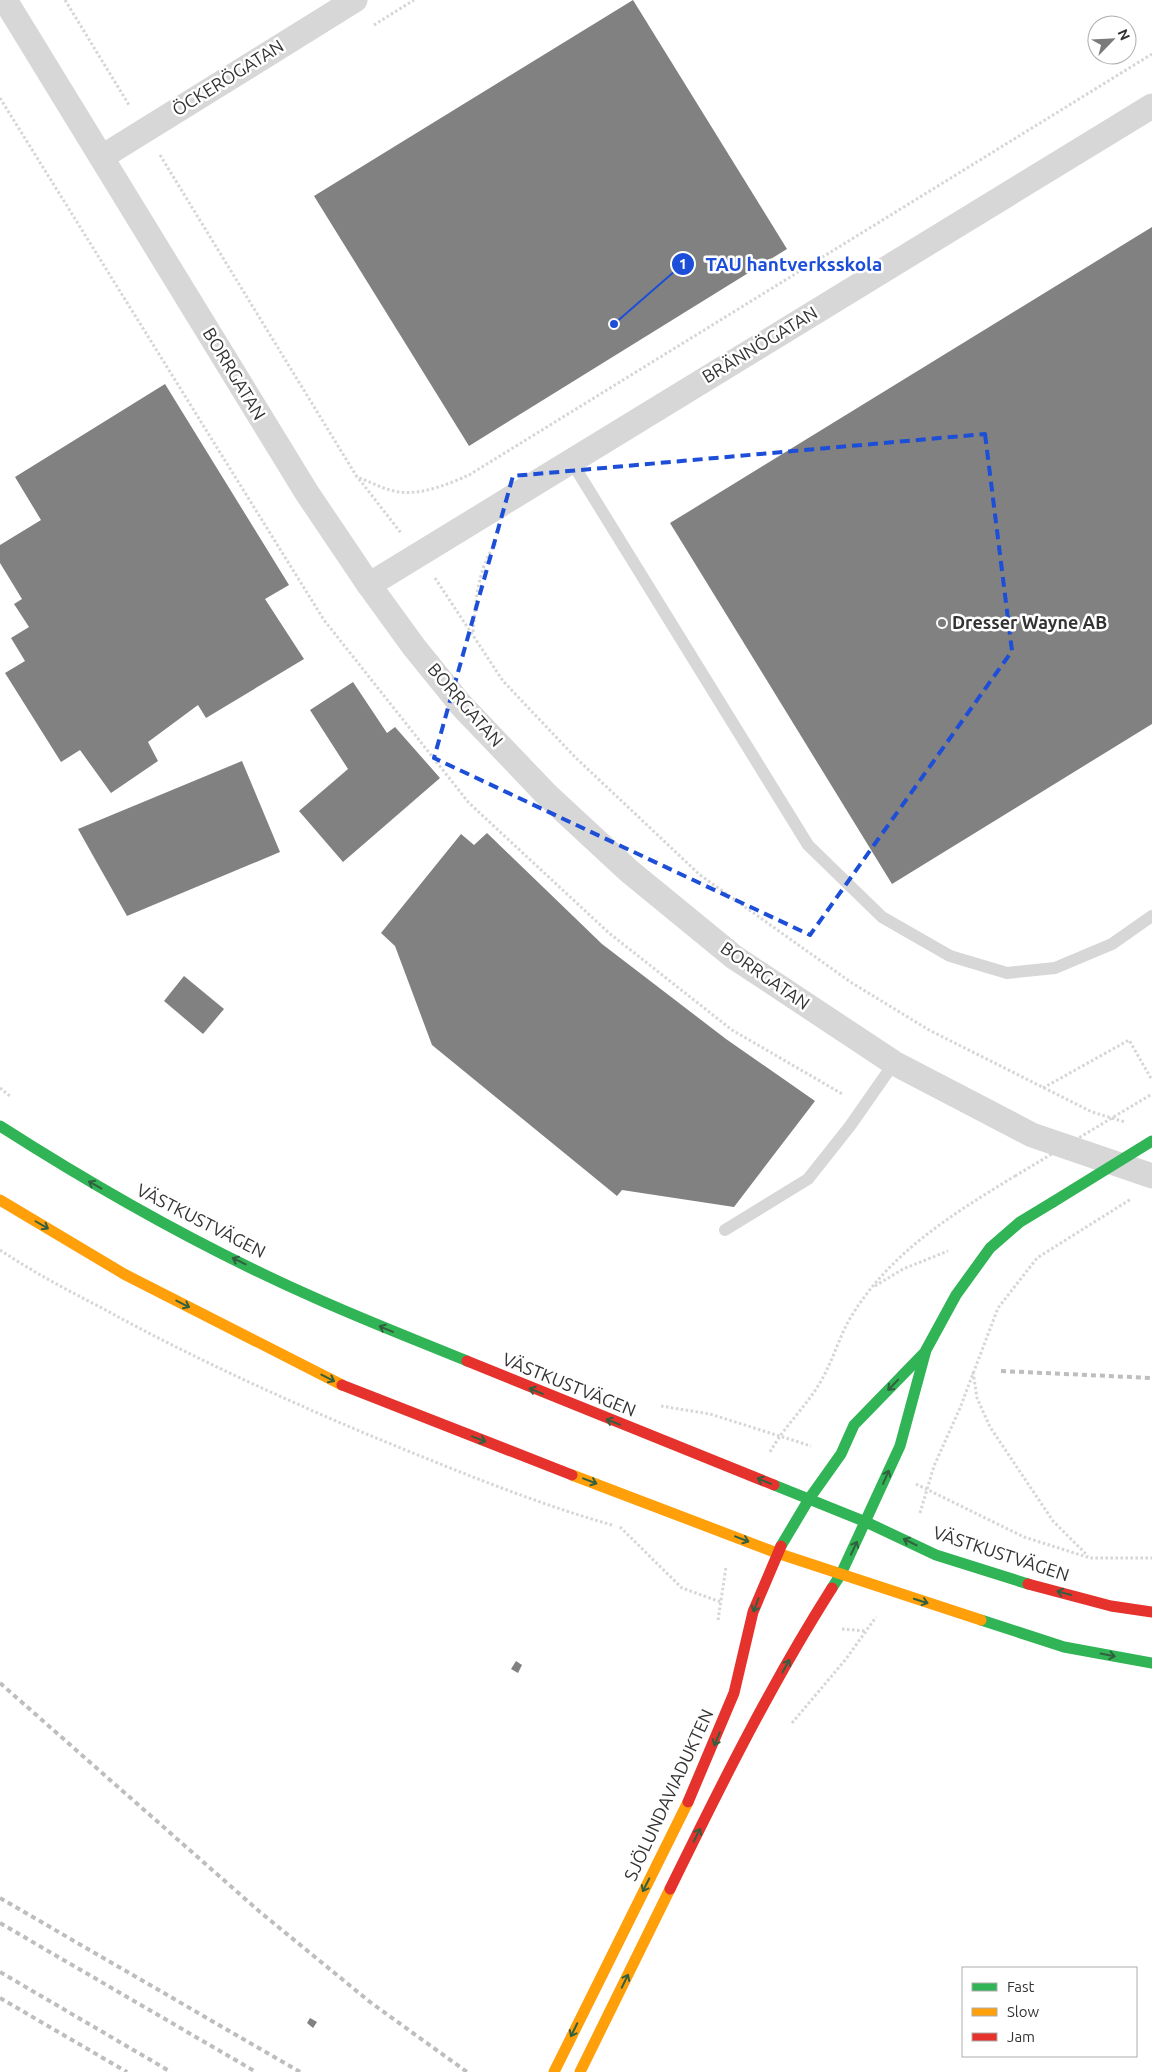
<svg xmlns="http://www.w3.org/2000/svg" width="1152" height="2072" viewBox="0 0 1152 2072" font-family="Ubuntu,sans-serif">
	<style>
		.building { fill: #818181 }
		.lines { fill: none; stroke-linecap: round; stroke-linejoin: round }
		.path { stroke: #d6d6d6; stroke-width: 3; stroke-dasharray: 2.5 2.5; stroke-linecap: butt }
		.lane { stroke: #d7d7d7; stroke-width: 12 }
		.street { stroke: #d7d7d7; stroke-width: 25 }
		.fast { stroke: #30b455; stroke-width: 11 }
		.slow { stroke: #ff9f0a; stroke-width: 11 }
		.jam { stroke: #e5322d; stroke-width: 11 }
		.rail { stroke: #bebebe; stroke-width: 4; stroke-dasharray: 5 4; stroke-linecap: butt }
		.path-bridge { stroke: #d6d6d6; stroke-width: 3; stroke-dasharray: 2.5 2.5; stroke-linecap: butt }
		.fast-bridge { stroke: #30b455; stroke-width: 11 }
		.oneway { stroke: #32603f }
		.marked { fill: none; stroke: #1d4ed8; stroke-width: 4; stroke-dasharray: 10 6; stroke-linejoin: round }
		.poi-dot { fill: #7a7a7a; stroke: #fff; stroke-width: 2 }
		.labels { text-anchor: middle; stroke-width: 5; stroke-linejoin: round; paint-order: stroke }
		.street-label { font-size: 18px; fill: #333; stroke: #fff }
		.poi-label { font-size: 18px; font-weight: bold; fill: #333; stroke: #fff; text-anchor: start }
		.leader { fill: none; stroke: #1d4ed8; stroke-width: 2 }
		.callout-dot { fill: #1d4ed8; stroke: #fff; stroke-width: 2 }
		.mark-label { font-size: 15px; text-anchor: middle; font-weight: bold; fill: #fff }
		.callout-label { font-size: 19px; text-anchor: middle; font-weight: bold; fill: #1d4ed8; stroke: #fff; stroke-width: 5; stroke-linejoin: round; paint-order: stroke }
	</style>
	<rect width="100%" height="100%" fill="#fff"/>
	<g class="building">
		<path d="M 633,0 L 787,249 L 469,446 L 314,196 Z"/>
		<path d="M 1152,227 L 1152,724 L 892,884 L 670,523 Z"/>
		<path d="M 165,384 L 289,585 L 265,599 L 304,659 L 206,718 L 198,705 L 148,742 L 158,761 L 111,793 L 80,750 L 61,762 L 5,673 L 25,661 L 11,638 L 29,627 L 14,604 L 22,599 L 0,563 L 0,545 L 41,520 L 15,477 Z"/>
		<path d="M 353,682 L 387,733 L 395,727 L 440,778 L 343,862 L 299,811 L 348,769 L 310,710 Z"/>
		<path d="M 242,761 L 280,852 L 127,916 L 78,829 Z"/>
		<path d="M 487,833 L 602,944 L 726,1039 L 815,1101 L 734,1207 L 622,1190 L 617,1196 L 432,1045 L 395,946 L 381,933 L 461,834 L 474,845 Z"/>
		<path d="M 184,976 L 224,1009 L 203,1034 L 164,1001 Z"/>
		<path d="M 516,1661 L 522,1665 L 518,1673 L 511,1669 Z"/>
		<path d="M 310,2018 L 317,2022 L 313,2028 L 307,2023 Z"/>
	</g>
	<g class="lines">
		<g class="path">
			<path d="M 65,0 L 129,105"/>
			<path d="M 374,25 L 414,0"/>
			<path d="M 0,98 L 324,620 L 469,803 L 609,933 L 732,1030 L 844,1095"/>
			<path d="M 160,155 L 357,477 C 368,481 379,487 390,490 C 416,498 446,485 469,475 L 1152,54"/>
			<path d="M 359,479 L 401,533"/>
			<path d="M 435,578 L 503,681 L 575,757 L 700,875 L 852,983 L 929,1030 L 1092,1112 L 1125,1122"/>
			<path d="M 473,632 C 476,601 477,570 496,543"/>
			<path d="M 0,1088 L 11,1097"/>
			<path d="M 1043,1088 L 1129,1040 L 1152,1080"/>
			<path d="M 0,1250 C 33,1272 67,1290 102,1308 C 187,1355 275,1395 364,1433 C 445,1466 528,1501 612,1525"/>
			<path d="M 875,1286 L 903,1269 L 948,1251"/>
			<path d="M 973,1372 L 977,1398 L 990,1427 L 1053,1521 L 1088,1556"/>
			<path d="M 661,1406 L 710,1414 L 811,1446"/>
			<path d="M 770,1452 C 785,1425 807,1406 821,1381 C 832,1362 838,1341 848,1322 C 886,1255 951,1215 1015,1176"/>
			<path d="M 916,1484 L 1024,1537 L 1090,1558 L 1152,1558"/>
			<path d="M 920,1513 L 934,1466 L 960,1408 L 998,1308 L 1037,1258 L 1131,1199"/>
			<path d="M 620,1527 L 682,1588 L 721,1602"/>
			<path d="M 718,1620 L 726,1567"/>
			<path d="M 842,1629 L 865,1631"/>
			<path d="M 792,1723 L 846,1659 L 876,1617"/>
		</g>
		<g class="lane">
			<path d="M 571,461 L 808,845 L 882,917 L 950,956 L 1007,973 L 1055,968 L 1112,944 L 1152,916"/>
			<path d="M 725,1230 L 808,1179 L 850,1126 L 894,1063"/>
		</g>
		<g class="street">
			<path d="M 5,0 L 307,493 L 369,585 L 414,647 L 461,705 L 547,795 L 629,871 L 734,957 L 894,1063 L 1032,1135 L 1152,1176"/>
			<path d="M 102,157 L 355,0"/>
			<path d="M 369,585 L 1152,106"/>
		</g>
		<g class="fast">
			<path d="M 0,1126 C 100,1190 204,1249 313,1297 C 364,1320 416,1340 467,1361"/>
			<path d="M 774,1485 L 866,1522 L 936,1555 L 1028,1584"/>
			<path d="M 781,1546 L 809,1499 L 841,1454 L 854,1425 L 925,1352"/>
			<path d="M 832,1588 L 841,1574 L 900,1446 L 926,1350 L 956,1295 L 990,1248 L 1020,1222 L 1053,1202"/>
			<path d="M 981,1620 L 1064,1647 L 1152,1663"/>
		</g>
		<g class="slow">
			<path d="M 0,1200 L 124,1274 L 342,1385"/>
			<path d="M 572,1475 L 777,1553 L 981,1620"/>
			<path d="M 554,2072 L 688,1802"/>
			<path d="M 580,2072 L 670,1889"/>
		</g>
		<g class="jam">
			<path d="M 467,1361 L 774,1485"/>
			<path d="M 342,1385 L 572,1475"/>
			<path d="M 1028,1584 L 1111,1606 L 1152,1612"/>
			<path d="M 688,1802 L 734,1693 L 753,1612 L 781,1546"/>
			<path d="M 670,1889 C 720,1787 771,1684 832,1588"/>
		</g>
		<g class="rail">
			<path d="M 1001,1371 L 1152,1378"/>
			<path d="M 0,1683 L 260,1912 L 370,2002 L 467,2072"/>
			<path d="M 0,1898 L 300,2072"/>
			<path d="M 0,1923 L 256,2072"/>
			<path d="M 0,1972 L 171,2072"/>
			<path d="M 0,1998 L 127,2072"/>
		</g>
		<path class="path-bridge" d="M 1015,1176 L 1152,1094"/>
		<path class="fast-bridge" d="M 1053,1202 L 1152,1141"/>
	</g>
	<defs><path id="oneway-shaft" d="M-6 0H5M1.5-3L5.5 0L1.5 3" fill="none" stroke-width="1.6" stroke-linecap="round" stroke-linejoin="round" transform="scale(1.25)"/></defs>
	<g class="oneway">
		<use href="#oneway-shaft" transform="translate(95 1185) rotate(-151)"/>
		<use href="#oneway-shaft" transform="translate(42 1225) rotate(30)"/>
		<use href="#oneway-shaft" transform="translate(239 1261) rotate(-154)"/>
		<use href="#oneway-shaft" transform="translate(183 1304) rotate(27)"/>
		<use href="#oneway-shaft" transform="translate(386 1329) rotate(-157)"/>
		<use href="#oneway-shaft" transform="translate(328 1378) rotate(27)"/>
		<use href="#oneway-shaft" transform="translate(893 1385) rotate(134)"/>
		<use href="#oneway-shaft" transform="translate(536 1391) rotate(-158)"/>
		<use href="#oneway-shaft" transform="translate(613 1422) rotate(-159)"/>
		<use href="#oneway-shaft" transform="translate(479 1439) rotate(21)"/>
		<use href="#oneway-shaft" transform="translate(886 1477) rotate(-66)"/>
		<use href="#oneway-shaft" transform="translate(590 1481) rotate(21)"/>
		<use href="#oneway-shaft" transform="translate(764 1481) rotate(-157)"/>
		<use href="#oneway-shaft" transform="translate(742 1539) rotate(21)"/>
		<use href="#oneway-shaft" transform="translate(910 1542) rotate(-154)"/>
		<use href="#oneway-shaft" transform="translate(854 1548) rotate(-65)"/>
		<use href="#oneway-shaft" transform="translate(1064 1593) rotate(-165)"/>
		<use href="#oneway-shaft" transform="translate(921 1601) rotate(18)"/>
		<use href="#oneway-shaft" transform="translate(756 1605) rotate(111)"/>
		<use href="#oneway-shaft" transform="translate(1108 1655) rotate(11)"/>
		<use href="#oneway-shaft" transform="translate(786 1666) rotate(-61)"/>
		<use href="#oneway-shaft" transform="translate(717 1739) rotate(113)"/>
		<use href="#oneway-shaft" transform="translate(697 1835) rotate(-64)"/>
		<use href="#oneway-shaft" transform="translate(646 1885) rotate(117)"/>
		<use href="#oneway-shaft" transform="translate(625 1981) rotate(-64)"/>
		<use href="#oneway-shaft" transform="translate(574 2030) rotate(116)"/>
	</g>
	<path class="marked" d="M 985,434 L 1012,651 L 810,935 L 434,758 L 513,476 Z"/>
	<circle class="poi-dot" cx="942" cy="623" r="5"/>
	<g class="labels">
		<g class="street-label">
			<text transform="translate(228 78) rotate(-32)" y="6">ÖCKERÖGATAN</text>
			<text transform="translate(760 345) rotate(-31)" y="6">BRÄNNÖGATAN</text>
			<text transform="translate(234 374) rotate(59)" y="6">BORRGATAN</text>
			<text transform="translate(465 705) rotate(49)" y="6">BORRGATAN</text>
			<text transform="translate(765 976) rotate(35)" y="6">BORRGATAN</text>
			<text transform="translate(201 1221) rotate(27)" y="6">VÄSTKUSTVÄGEN</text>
			<text transform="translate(569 1385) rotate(22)" y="6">VÄSTKUSTVÄGEN</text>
			<text transform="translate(1001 1554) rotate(18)" y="6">VÄSTKUSTVÄGEN</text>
			<text transform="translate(669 1795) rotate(-65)" y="6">SJÖLUNDAVIADUKTEN</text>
		</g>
		<g class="poi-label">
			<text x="952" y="629">Dresser Wayne AB</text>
		</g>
	</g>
	<path class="leader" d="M614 324L683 264"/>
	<g class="callout-dot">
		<circle cx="614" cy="324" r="5"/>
		<circle cx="683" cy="264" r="12"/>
	</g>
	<g class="mark-label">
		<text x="683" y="269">1</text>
	</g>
	<g class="callout-label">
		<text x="794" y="271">TAU hantverksskola</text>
	</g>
	<rect x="962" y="1967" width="175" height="90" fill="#ffffff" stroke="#adadad"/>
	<rect x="972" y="1983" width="25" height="8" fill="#30b455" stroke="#adadad"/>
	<text x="1007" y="1992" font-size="15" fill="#333333">Fast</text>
	<rect x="972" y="2008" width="25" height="8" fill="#ff9f0a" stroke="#adadad"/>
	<text x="1007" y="2017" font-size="15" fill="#333333">Slow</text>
	<rect x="972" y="2033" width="25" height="8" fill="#e5322d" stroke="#adadad"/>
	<text x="1007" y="2042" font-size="15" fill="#333333">Jam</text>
	<g transform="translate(1112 40) rotate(66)"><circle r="24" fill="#ffffff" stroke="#adadad"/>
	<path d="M0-4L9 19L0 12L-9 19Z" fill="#7a7a7a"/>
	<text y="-8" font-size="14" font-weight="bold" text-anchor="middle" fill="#333333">N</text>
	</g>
</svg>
